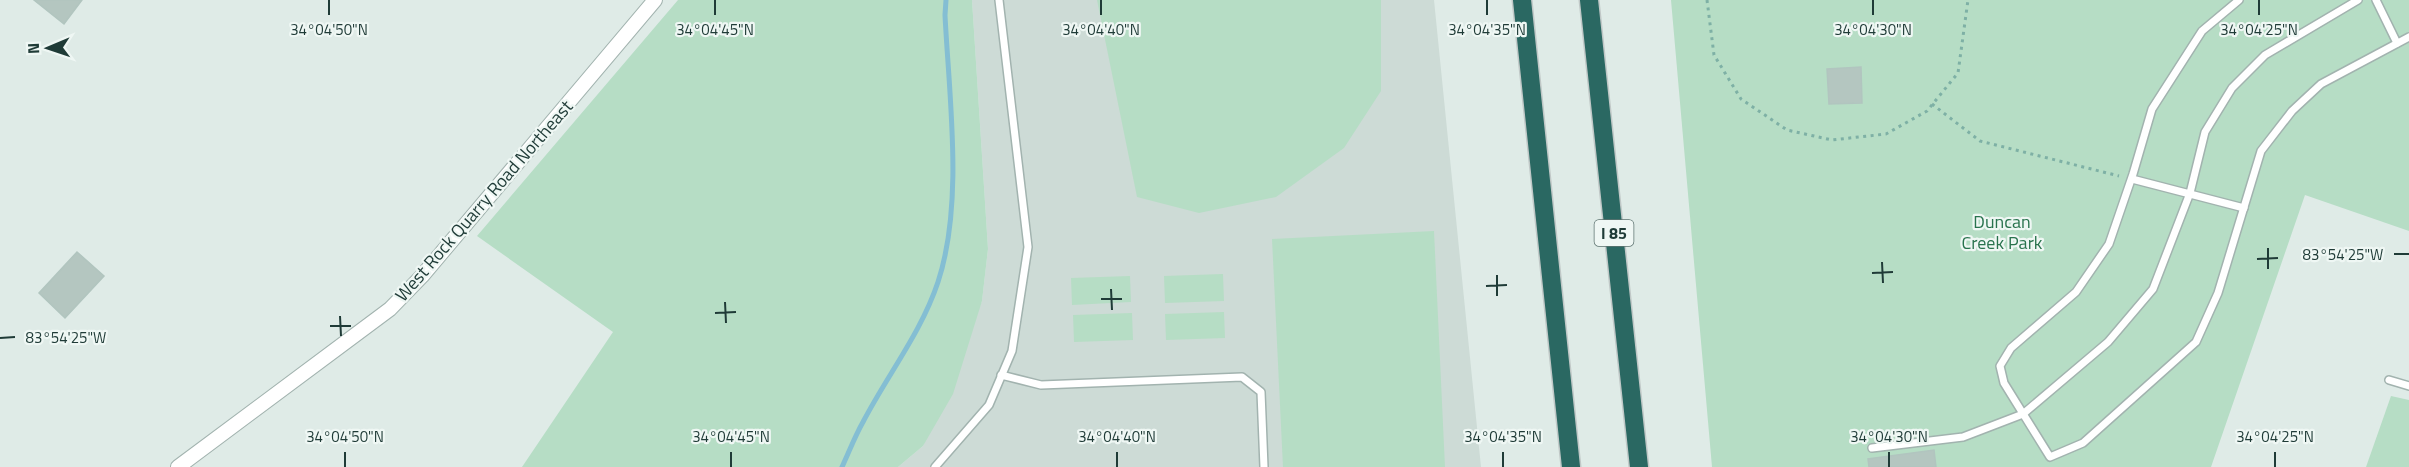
<svg xmlns="http://www.w3.org/2000/svg" width="2409" height="467" viewBox="0 0 2409 467" font-family="'Titillium Web',sans-serif">
	<style>
		.built { fill: #cddbd6 }
		.green { fill: #b6ddc5 }
		.lines { fill: none; stroke-linecap: round; stroke-linejoin: round }
		.stream { stroke: #84bed3; stroke-width: 5 }
		.building { fill: #b4c6c0; stroke: #b1c5bf; stroke-width: 1.5 }
		.lane-casing { stroke: #a2b3af; stroke-width: 10 }
		.street-casing { stroke: #a2b3af; stroke-width: 16 }
		.highway-casing { stroke: #c0c8c7; stroke-width: 21 }
		.path { stroke: #7eb0a5; stroke-width: 3; stroke-dasharray: 3 4.5; stroke-linecap: butt }
		.lane { stroke: #fff; stroke-width: 7 }
		.street { stroke: #fff; stroke-width: 14 }
		.highway { stroke: #2a6862; stroke-width: 18 }
		.ticks { fill: none; stroke: #1f3b37; stroke-width: 2 }
		.labels { text-anchor: middle; stroke-width: 4.5; stroke-linejoin: round; paint-order: stroke }
		.shield { fill: #eff7f4; stroke: #5d7370; stroke-width: 1.5 }
		.shield-label { font-size: 16px; font-weight: bold; fill: #1f3b37 }
		.street-label { font-size: 18px; fill: #1f3b37; stroke: #eff7f4 }
		.park-label { font-size: 18px; fill: #28734d; stroke: #eff7f4 }
		.ticks-label { font-size: 15px; text-anchor: middle; fill: #1f3b37; stroke: #eff7f4; stroke-width: 4.5; stroke-linejoin: round; paint-order: stroke }
	</style>
	<rect width="100%" height="100%" fill="#dfebe7"/>
	<path class="built" d="M 972,0 L 1434,0 L 1481,467 L 898,467 L 923,446 L 982,301 L 988,249 Z"/>
	<g class="green">
		<path d="M 678,0 L 972,0 L 988,249 L 982,301 L 953,394 L 923,446 L 898,467 L 522,467 L 613,332 L 477,236 Z"/>
		<path d="M 1097,0 L 1381,0 L 1381,91 L 1344,148 L 1276,197 L 1199,213 L 1137,197 Z"/>
		<path d="M 1671,0 L 2409,0 L 2409,231 L 2305,195 L 2211,467 L 1712,467 Z"/>
		<path d="M 1434,231 L 1445,467 L 1283,467 L 1272,239 Z"/>
		<path d="M 1223,274 L 1224,301 L 1165,303 L 1164,276 Z"/>
		<path d="M 1130,276 L 1131,302 L 1072,305 L 1071,278 Z"/>
		<path d="M 1224,312 L 1225,338 L 1166,340 L 1165,314 Z"/>
		<path d="M 1132,313 L 1133,340 L 1074,342 L 1073,315 Z"/>
		<path d="M 2391,396 L 2409,400 L 2409,467 L 2366,467 Z"/>
	</g>
	<g class="lines">
		<path class="stream" d="M 842,467 C 849,452 855,436 863,422 C 888,374 921,333 938,282 C 964,203 949,97 945,15 L 946,0"/>
	</g>
	<g class="building">
		<path d="M 34,0 L 82,0 L 64,24 Z"/>
		<path d="M 1861,67 L 1862,103 L 1829,104 L 1827,69 Z"/>
		<path d="M 77,252 L 104,276 L 65,318 L 39,293 Z"/>
		<path d="M 1934,450 L 1936,467 L 1869,467 L 1868,459 Z"/>
	</g>
	<g class="lines">
		<g class="lane-casing">
			<g id="lane">
				<path d="M 2239,0 L 2202,31 L 2152,109 L 2133,174 L 2109,244 L 2076,292 L 2011,348 L 2000,366 L 2004,383 L 2050,457 L 2083,443 L 2196,342 L 2218,293 L 2261,151 L 2292,111 L 2321,84 L 2409,37"/>
				<path d="M 2376,0 L 2397,43"/>
				<path d="M 2132,179 L 2244,208"/>
				<path d="M 1001,375 L 1041,385 L 1242,377 L 1261,392 L 1264,467"/>
				<path d="M 2389,380 L 2409,386"/>
				<path d="M 1872,448 L 1963,437 L 2023,414 L 2108,342 L 2153,289 L 2190,193 L 2205,132 L 2232,88 L 2265,55 L 2358,0"/>
				<path d="M 935,467 L 989,405 L 1012,351 L 1028,247 L 999,0"/>
			</g>
		</g>
		<g class="street-casing">
			<path id="street" d="M 178,467 L 390,309 L 422,276 L 655,0"/>
		</g>
		<g class="highway-casing">
			<g id="highway">
				<path d="M 1522,0 L 1571,467"/>
				<path d="M 1589,0 L 1639,467"/>
			</g>
		</g>
		<g class="path">
			<path d="M 1707,0 L 1714,55 L 1741,99 L 1787,130 L 1832,140 L 1886,134 L 1927,111 L 1958,73 L 1968,0"/>
			<path d="M 1932,104 L 1980,141 L 2119,176"/>
		</g>
		<use href="#lane" class="lane"/>
		<use href="#street" class="street"/>
		<use href="#highway" class="highway"/>
	</g>
	<path class="ticks" d="M 329,0 L 329,15M 715,0 L 715,15M 1101,0 L 1101,15M 1487,0 L 1487,15M 1873,0 L 1873,15M 2259,0 L 2259,15M 2268,248 L 2268,269M 2394,254 L 2409,254M 2257,259 L 2278,258M 1882,262 L 1883,283M 1872,273 L 1893,272M 1497,275 L 1497,296M 1486,286 L 1507,285M 1111,289 L 1112,310M 1101,299 L 1122,299M 725,302 L 726,323M 715,313 L 736,312M 340,316 L 341,336M 330,326 L 351,326M 0,338 L 15,337M 345,452 L 345,467M 731,452 L 731,467M 1117,452 L 1117,467M 1503,452 L 1503,467M 1889,452 L 1889,467M 2275,452 L 2275,467"/>
	<g class="labels">
		<rect class="shield" x="1594.5" y="220" width="39" height="26" rx="4.5"/>
		<g class="shield-label">
			<text x="1614" y="239">I 85</text>
		</g>
		<g class="street-label">
			<text transform="translate(484 201) rotate(-49)" y="6">West Rock Quarry Road Northeast</text>
		</g>
		<g class="park-label">
			<text x="2002" y="228">Duncan<tspan x="2002" dy="21">Creek Park</tspan></text>
		</g>
	</g>
	<g class="ticks-label">
		<text x="329" y="35">34°04'50"N</text>
		<text x="715" y="35">34°04'45"N</text>
		<text x="1101" y="35">34°04'40"N</text>
		<text x="1487" y="35">34°04'35"N</text>
		<text x="1873" y="35">34°04'30"N</text>
		<text x="2259" y="35">34°04'25"N</text>
		<text x="2343" y="260">83°54'25"W</text>
		<text x="66" y="343">83°54'25"W</text>
		<text x="345" y="442">34°04'50"N</text>
		<text x="731" y="442">34°04'45"N</text>
		<text x="1117" y="442">34°04'40"N</text>
		<text x="1503" y="442">34°04'35"N</text>
		<text x="1889" y="442">34°04'30"N</text>
		<text x="2275" y="442">34°04'25"N</text>
	</g>
	<g transform="translate(48 48) rotate(268)" stroke="#eff7f4" stroke-width="4.5" paint-order="stroke">
	<path d="M0-4.5L10 22L0 15L-10 22Z" fill="#1f3b37"/>
	<text y="-9" font-size="16" font-weight="bold" text-anchor="middle" fill="#1f3b37">N</text>
	</g>
</svg>
